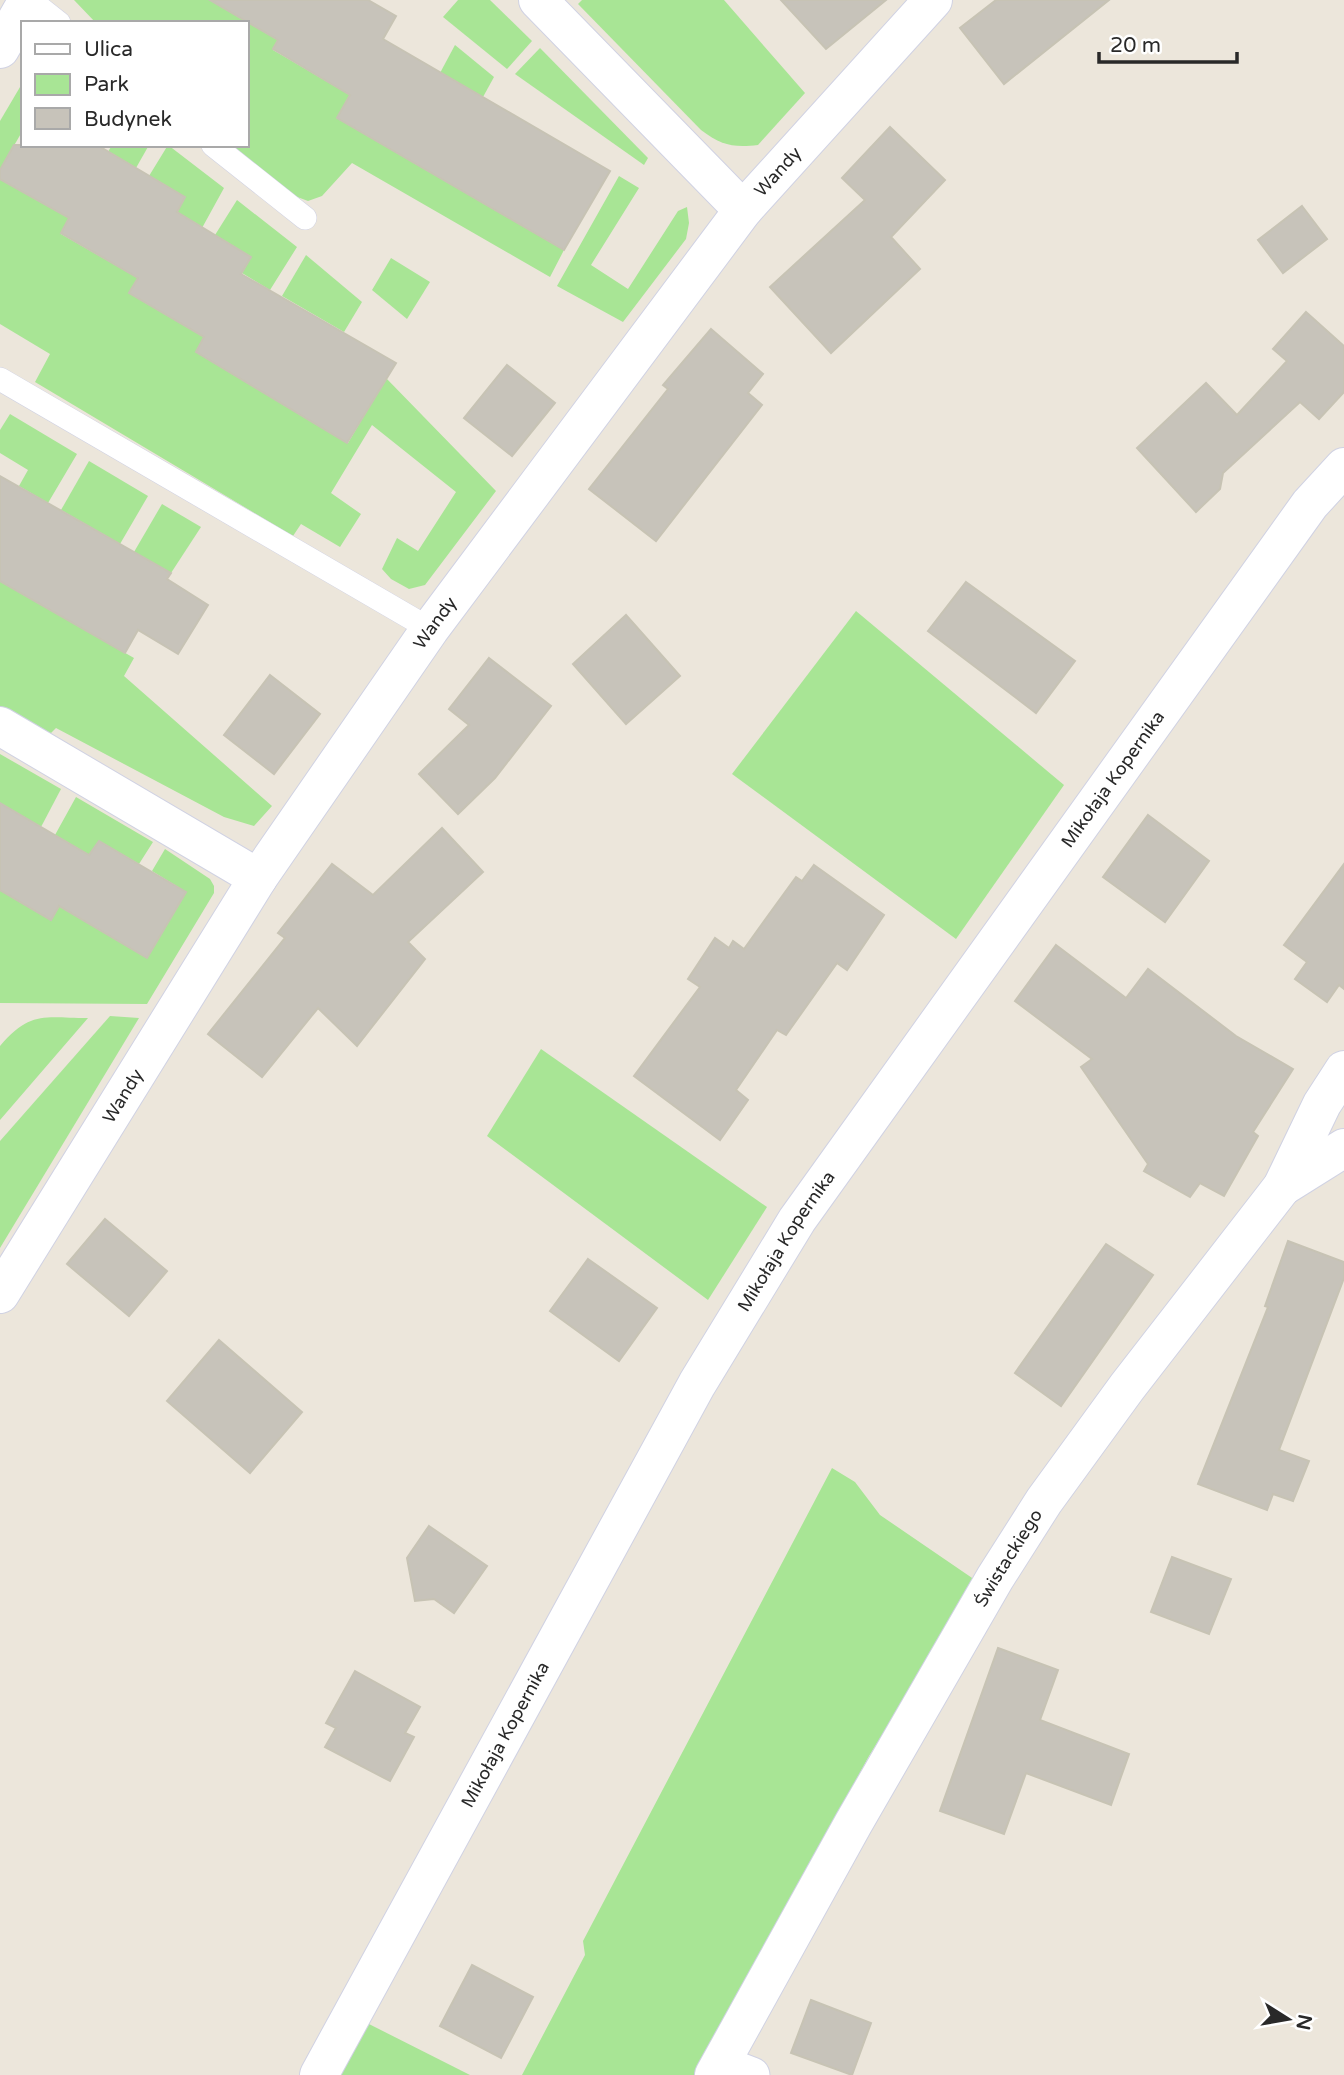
<svg xmlns="http://www.w3.org/2000/svg" width="1344" height="2075" viewBox="0 0 1344 2075" font-family="'Varela Round',sans-serif">
	<style>
		.green { fill: #a8e595 }
		.building { fill: #c7c3ba; stroke: #c7c3b4; stroke-width: 2 }
		.lines { fill: none; stroke-linecap: round; stroke-linejoin: round }
		.service-casing { stroke: #d0d2e3; stroke-width: 24 }
		.pedestrian-casing { stroke: #d0d2e3; stroke-width: 37 }
		.minor-casing { stroke: #d0d2e3; stroke-width: 40 }
		.service { stroke: #fff; stroke-width: 23 }
		.pedestrian { stroke: #fff; stroke-width: 35 }
		.minor { stroke: #fff; stroke-width: 38 }
		.labels { text-anchor: middle; stroke-width: 6; stroke-linejoin: round; paint-order: stroke }
		.street-label { font-size: 18px; fill: #292929; stroke: #fff }
	</style>
	<rect width="100%" height="100%" fill="#ece6db"/>
	<g class="green">
		<path d="M 74,0 L 210,0 L 278,40 L 273,50 L 350,95 L 564,250 L 550,277 L 352,163 L 322,196 L 308,201 L 292,195 L 232,145 L 247,145 L 247,23 L 96,23 Z"/>
		<path d="M 458,0 L 490,0 L 532,41 L 507,69 L 443,17 Z"/>
		<path d="M 582,0 L 724,0 L 805,93 L 758,145 C 733,148 721,145 701,130 L 578,4 Z"/>
		<path d="M 455,45 L 494,77 L 483,97 L 440,73 Z"/>
		<path d="M 540,48 L 648,158 L 644,165 L 515,74 Z"/>
		<path d="M 23,82 L 23,130 L 0,170 L 0,121 Z"/>
		<path d="M 112,145 L 149,145 L 136,168 L 108,152 Z"/>
		<path d="M 168,145 L 224,188 L 202,228 L 176,213 L 185,197 L 149,176 Z"/>
		<path d="M 619,176 L 639,188 L 591,265 L 628,289 L 678,211 L 687,207 L 689,223 L 686,239 L 623,322 L 557,286 Z"/>
		<path d="M 0,179 L 69,218 L 61,234 L 138,278 L 130,293 L 204,337 L 196,352 L 348,443 L 386,378 L 496,491 L 425,585 L 409,589 L 391,579 L 382,569 L 397,538 L 418,551 L 456,492 L 372,425 L 331,493 L 361,514 L 340,547 L 301,524 L 293,536 L 35,382 L 50,354 L 0,324 Z"/>
		<path d="M 237,200 L 297,247 L 270,290 L 242,273 L 251,257 L 215,235 Z"/>
		<path d="M 306,255 L 362,302 L 344,332 L 282,296 Z"/>
		<path d="M 391,258 L 430,282 L 407,319 L 372,290 Z"/>
		<path d="M 10,414 L 77,454 L 48,503 L 19,486 L 28,470 L 0,453 L 0,430 Z"/>
		<path d="M 89,461 L 148,496 L 120,544 L 61,510 Z"/>
		<path d="M 162,504 L 201,527 L 171,573 L 134,552 Z"/>
		<path d="M 0,581 L 134,658 L 124,676 L 272,806 L 254,826 L 224,817 L 56,728 L 48,736 L 0,707 Z"/>
		<path d="M 856,611 L 1064,785 L 956,939 L 732,774 Z"/>
		<path d="M 0,754 L 61,789 L 41,827 L 0,804 Z"/>
		<path d="M 76,797 L 153,842 L 139,864 L 99,841 L 89,855 L 55,835 Z"/>
		<path d="M 165,849 L 210,879 L 214,886 L 214,893 L 147,1004 L 0,1003 L 0,890 L 51,920 L 59,906 L 147,958 L 186,892 L 152,871 Z"/>
		<path d="M 110,1016 L 139,1018 L 0,1248 L 0,1141 Z"/>
		<path d="M 88,1018 L 0,1120 L 0,1046 C 31,1010 44,1018 88,1018 Z"/>
		<path d="M 541,1049 L 767,1207 L 708,1300 L 487,1136 Z"/>
		<path d="M 832,1468 L 855,1482 L 880,1515 L 978,1582 L 869,1756 L 697,2075 L 522,2075 L 585,1955 L 583,1941 Z"/>
		<path d="M 363,2021 L 470,2075 L 334,2075 Z"/>
	</g>
	<g class="building">
		<path d="M 210,0 L 368,0 L 396,16 L 383,39 L 610,171 L 564,250 L 337,118 L 350,95 L 273,49 L 278,40 Z"/>
		<path d="M 781,0 L 886,0 L 826,49 Z"/>
		<path d="M 996,0 L 1109,0 L 1004,84 L 960,28 Z"/>
		<path d="M 890,127 L 945,180 L 891,237 L 920,269 L 831,353 L 770,287 L 865,200 L 842,178 Z"/>
		<path d="M 14,145 L 97,145 L 185,197 L 177,212 L 251,257 L 241,274 L 396,363 L 347,443 L 196,352 L 204,337 L 129,293 L 138,278 L 61,233 L 69,218 L 0,179 L 0,170 Z"/>
		<path d="M 1302,206 L 1327,239 L 1283,273 L 1258,240 Z"/>
		<path d="M 1306,312 L 1344,346 L 1344,392 L 1319,419 L 1300,402 L 1223,473 L 1220,489 L 1196,512 L 1137,448 L 1206,383 L 1237,415 L 1287,361 L 1273,349 Z"/>
		<path d="M 711,329 L 763,374 L 748,393 L 762,405 L 656,541 L 589,489 L 668,389 L 663,385 Z"/>
		<path d="M 507,365 L 555,403 L 512,456 L 464,418 Z"/>
		<path d="M 0,476 L 171,573 L 167,579 L 208,605 L 178,654 L 138,630 L 125,653 L 0,581 Z"/>
		<path d="M 966,582 L 1075,661 L 1036,713 L 928,631 Z"/>
		<path d="M 626,615 L 680,676 L 626,724 L 573,664 Z"/>
		<path d="M 489,658 L 551,706 L 495,778 L 458,814 L 419,774 L 469,725 L 449,709 Z"/>
		<path d="M 270,675 L 320,714 L 274,774 L 224,735 Z"/>
		<path d="M 0,803 L 89,855 L 99,841 L 186,892 L 147,958 L 59,906 L 51,920 L 0,890 Z"/>
		<path d="M 1148,815 L 1209,861 L 1165,922 L 1103,877 Z"/>
		<path d="M 442,828 L 483,872 L 408,942 L 425,959 L 357,1046 L 318,1008 L 262,1077 L 208,1034 L 285,938 L 278,933 L 332,864 L 373,895 Z"/>
		<path d="M 1344,864 L 1344,989 L 1339,985 L 1327,1002 L 1295,979 L 1307,962 L 1284,945 Z"/>
		<path d="M 814,865 L 884,915 L 847,970 L 837,963 L 786,1035 L 777,1030 L 736,1090 L 748,1100 L 720,1140 L 634,1076 L 700,987 L 688,979 L 715,938 L 729,948 L 733,941 L 744,949 L 796,877 L 802,881 Z"/>
		<path d="M 1056,945 L 1126,998 L 1148,969 L 1236,1036 L 1293,1069 L 1253,1132 L 1258,1136 L 1224,1196 L 1200,1183 L 1190,1197 L 1144,1171 L 1148,1164 L 1081,1067 L 1092,1059 L 1015,1001 Z"/>
		<path d="M 105,1219 L 167,1271 L 129,1316 L 67,1264 Z"/>
		<path d="M 1288,1241 L 1344,1262 L 1344,1278 L 1279,1450 L 1309,1461 L 1293,1501 L 1273,1494 L 1267,1510 L 1198,1484 L 1268,1307 L 1265,1306 Z"/>
		<path d="M 1106,1244 L 1153,1275 L 1061,1406 L 1015,1373 Z"/>
		<path d="M 588,1259 L 657,1308 L 619,1361 L 550,1311 Z"/>
		<path d="M 219,1340 L 302,1412 L 250,1473 L 167,1401 Z"/>
		<path d="M 429,1526 L 487,1566 L 454,1613 L 434,1599 L 415,1601 L 407,1558 Z"/>
		<path d="M 1172,1557 L 1231,1579 L 1209,1634 L 1151,1612 Z"/>
		<path d="M 998,1648 L 1058,1670 L 1040,1720 L 1129,1754 L 1111,1805 L 1026,1773 L 1004,1834 L 940,1811 Z"/>
		<path d="M 355,1671 L 420,1707 L 405,1733 L 414,1737 L 390,1781 L 325,1747 L 336,1728 L 326,1723 Z"/>
		<path d="M 472,1965 L 533,1997 L 501,2058 L 440,2026 Z"/>
		<path d="M 811,2000 L 871,2023 L 852,2075 L 791,2053 Z"/>
	</g>
	<g class="lines">
		<g class="service-casing">
			<g id="service">
				<path d="M 30,0 L 59,23"/>
				<path d="M 213,145 L 305,218"/>
				<path d="M 0,379 L 430,629"/>
			</g>
		</g>
		<g class="pedestrian-casing">
			<path id="pedestrian" d="M 721,2063 L 752,2075"/>
		</g>
		<g class="minor-casing">
			<g id="minor">
				<path d="M 538,0 L 743,210"/>
				<path d="M 0,49 L 28,0"/>
				<path d="M 0,726 L 258,878"/>
				<path d="M 1282,1187 L 1344,1148"/>
				<path id="s1" d="M 0,1294 L 258,878 L 430,629 L 743,210 L 933,0"/>
				<path id="s2" d="M 319,2075 L 697,1384 L 797,1220 L 1310,504 L 1344,467"/>
				<path id="s3" d="M 714,2075 L 853,1824 L 995,1578 L 1044,1501 L 1127,1387 L 1282,1187 L 1322,1104 L 1344,1070"/>
			</g>
		</g>
		<use href="#service" class="service"/>
		<use href="#pedestrian" class="pedestrian"/>
		<use href="#minor" class="minor"/>
	</g>
	<g class="labels">
		<g class="street-label">
			<text dy="6" stroke="none"><textPath href="#s1" startOffset="1367">Wandy</textPath></text>
			<text dy="6" stroke="none"><textPath href="#s1" startOffset="800">Wandy</textPath></text>
			<text dy="6" stroke="none"><textPath href="#s2" startOffset="1522">Mikołaja Kopernika</textPath></text>
			<text dy="6" stroke="none"><textPath href="#s1" startOffset="233">Wandy</textPath></text>
			<text dy="6" stroke="none"><textPath href="#s2" startOffset="956">Mikołaja Kopernika</textPath></text>
			<text dy="6" stroke="none"><textPath href="#s3" startOffset="595">Świstackiego</textPath></text>
			<text dy="6" stroke="none"><textPath href="#s2" startOffset="388">Mikołaja Kopernika</textPath></text>
		</g>
	</g>
	<rect x="21" y="21" width="228" height="126" fill="#ffffff" stroke="#a9a9a9" stroke-width="2"/>
	<rect x="35" y="44" width="35" height="10" fill="#ffffff" stroke="#a9a9a9" stroke-width="2"/>
	<text x="84" y="56" font-size="21" fill="#292929">Ulica</text>
	<rect x="35" y="74" width="35" height="21" fill="#a8e595" stroke="#a9a9a9" stroke-width="2"/>
	<text x="84" y="91" font-size="21" fill="#292929">Park</text>
	<rect x="35" y="108" width="35" height="21" fill="#c7c3ba" stroke="#a9a9a9" stroke-width="2"/>
	<text x="84" y="126" font-size="21" fill="#292929">Budynek</text>
	<g transform="translate(1288 2019) rotate(101)" stroke="#ffffff" stroke-width="5" paint-order="stroke">
	<path d="M0-5L12 26L0 18L-12 26Z" fill="#292929"/>
	<text y="-10" font-size="19" font-weight="bold" text-anchor="middle" fill="#292929">N</text>
	</g>
	<path d="M1099 52v10h138v-10" fill="none" stroke="#292929" stroke-width="3.5"/>
	<text x="1110" y="52" font-size="21" fill="#292929" stroke="#ffffff" stroke-width="5" paint-order="stroke">20 m</text>
</svg>
